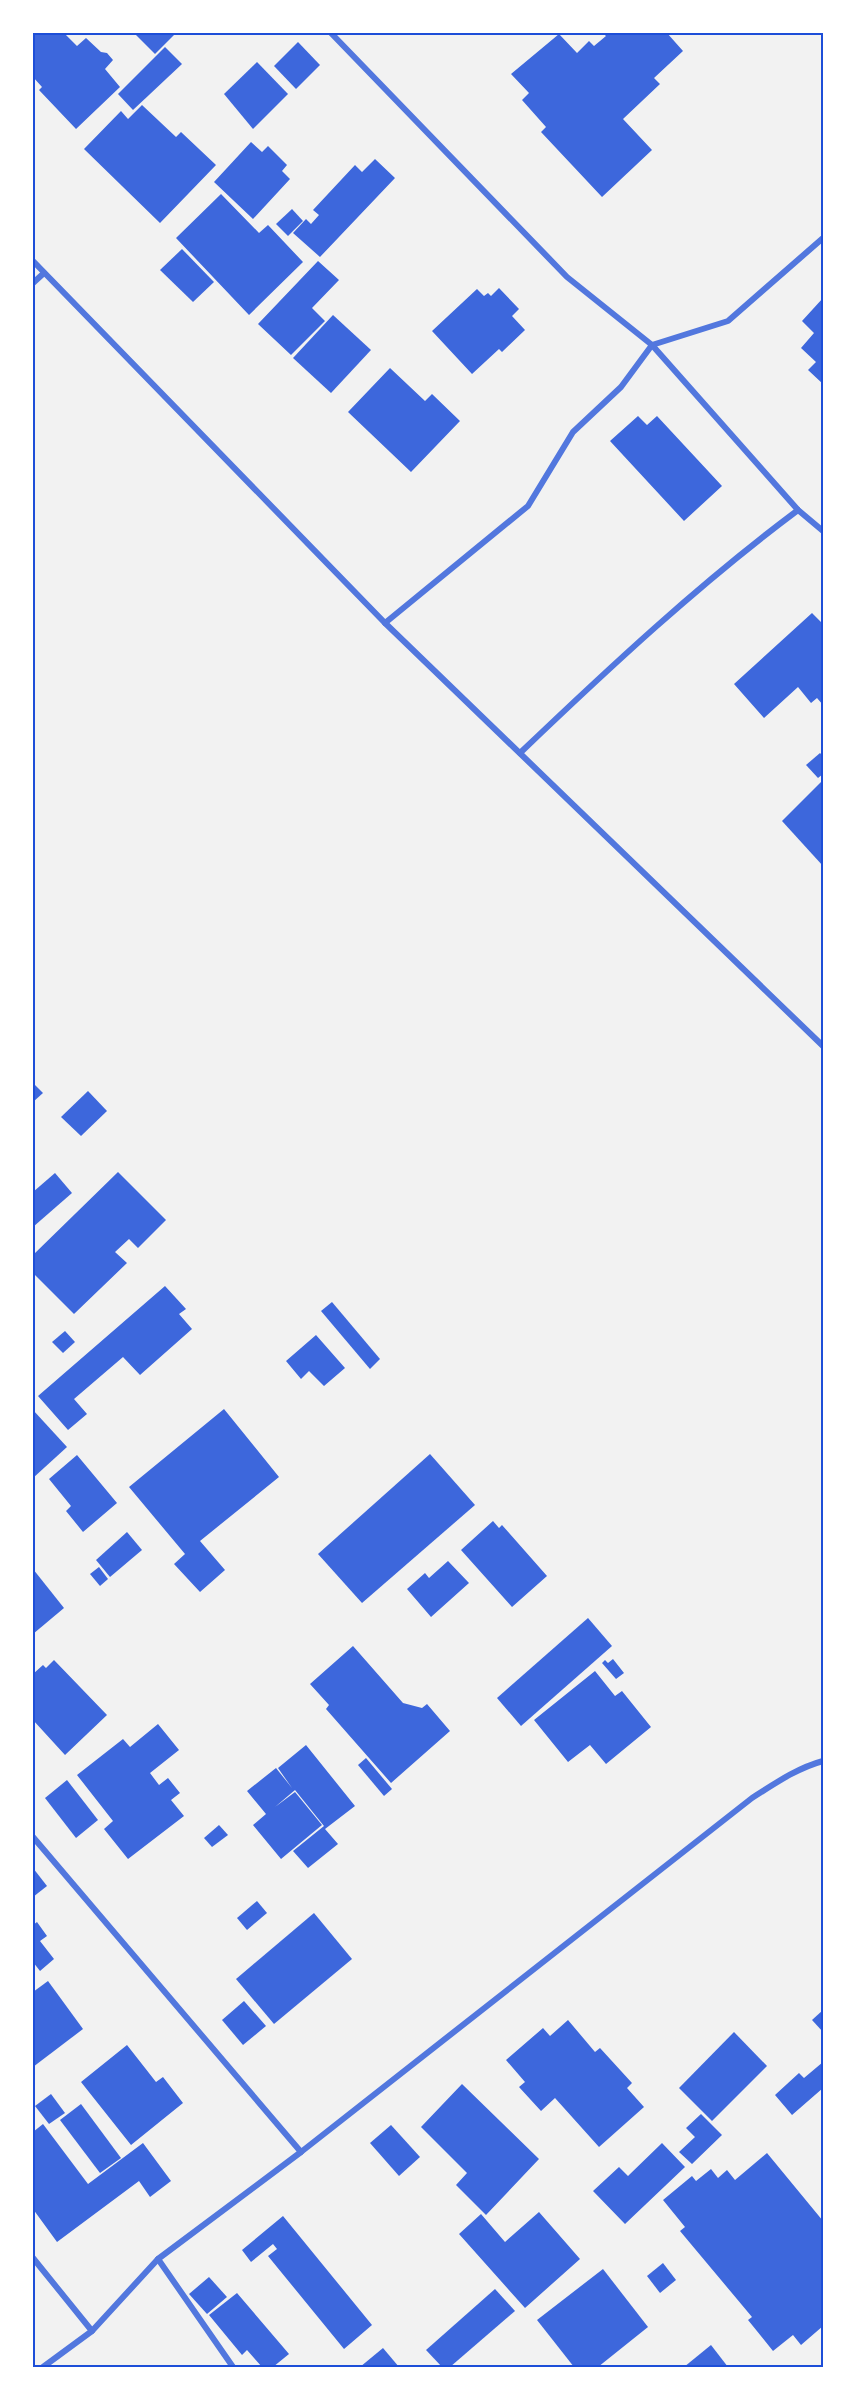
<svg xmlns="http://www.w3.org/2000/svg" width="856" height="2400" viewBox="0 0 856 2400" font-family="'PT Sans Narrow',sans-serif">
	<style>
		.building { fill: #3d67dc }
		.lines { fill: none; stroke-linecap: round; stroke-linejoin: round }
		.minor { stroke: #5277de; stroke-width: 6 }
		.neatline { fill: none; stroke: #1d4ed8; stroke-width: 2 }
	</style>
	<rect width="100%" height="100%" fill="#f2f2f2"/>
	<g class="building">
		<path d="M 64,33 L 77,46 L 86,38 L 101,52 L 107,53 L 113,60 L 105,69 L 120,87 L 76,129 L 39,90 L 42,87 L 33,77 L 33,34 Z"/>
		<path d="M 134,33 L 176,33 L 155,54 Z"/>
		<path d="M 603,33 L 667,33 L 683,51 L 654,78 L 660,84 L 623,119 L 652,150 L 602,197 L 541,132 L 546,127 L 522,100 L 529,93 L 511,74 L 559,34 L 577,53 L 589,41 L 594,46 L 606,36 Z"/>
		<path d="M 298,42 L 320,65 L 296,89 L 274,66 Z"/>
		<path d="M 165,47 L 182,64 L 133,110 L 118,94 Z"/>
		<path d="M 257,62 L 288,94 L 253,129 L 224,94 Z"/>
		<path d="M 142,105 L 176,137 L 181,132 L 216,165 L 160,223 L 84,149 L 121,111 L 128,119 Z"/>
		<path d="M 251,142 L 262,152 L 268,146 L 287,165 L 282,171 L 290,179 L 253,219 L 214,182 Z"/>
		<path d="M 375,159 L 395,178 L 320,257 L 293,233 L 306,219 L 311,224 L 319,215 L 313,210 L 355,165 L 362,172 Z"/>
		<path d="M 221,194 L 259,233 L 268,225 L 303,262 L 249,315 L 176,238 Z"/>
		<path d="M 292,209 L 303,221 L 288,236 L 276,224 Z"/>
		<path d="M 182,249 L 214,282 L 193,302 L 160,270 Z"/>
		<path d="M 318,261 L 339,280 L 312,308 L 325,321 L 291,355 L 258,324 Z"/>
		<path d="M 499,288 L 519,309 L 512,316 L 525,330 L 502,352 L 499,349 L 472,374 L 432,331 L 477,289 L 484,296 L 488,293 L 491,296 Z"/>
		<path d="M 823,298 L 823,384 L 808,370 L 816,362 L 801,348 L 814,333 L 802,321 Z"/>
		<path d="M 333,315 L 371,350 L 331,393 L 293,358 Z"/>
		<path d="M 390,368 L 425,401 L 432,394 L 460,421 L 411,472 L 348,412 Z"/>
		<path d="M 638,416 L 647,425 L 657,416 L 722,486 L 684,521 L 610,441 Z"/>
		<path d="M 812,613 L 823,624 L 823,705 L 817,698 L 811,703 L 798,687 L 764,718 L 734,684 Z"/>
		<path d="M 820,753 L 823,756 L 823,774 L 818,778 L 806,765 Z"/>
		<path d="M 823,780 L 823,866 L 782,821 Z"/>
		<path d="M 33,1083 L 43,1093 L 33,1102 Z"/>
		<path d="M 88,1091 L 107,1111 L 81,1136 L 61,1117 Z"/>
		<path d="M 118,1172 L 166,1220 L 138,1248 L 129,1239 L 115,1252 L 127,1263 L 74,1314 L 33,1273 L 33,1255 Z"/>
		<path d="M 55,1173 L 72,1193 L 33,1227 L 33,1192 Z"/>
		<path d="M 165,1286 L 186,1309 L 179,1314 L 192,1329 L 140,1375 L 123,1357 L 74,1399 L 87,1414 L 68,1430 L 38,1396 Z"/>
		<path d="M 332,1302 L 380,1359 L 370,1369 L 321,1311 Z"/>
		<path d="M 65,1331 L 75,1342 L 63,1353 L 52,1342 Z"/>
		<path d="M 316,1335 L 345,1368 L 324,1386 L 309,1371 L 301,1379 L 286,1361 Z"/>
		<path d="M 224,1409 L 279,1477 L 200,1541 L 225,1570 L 200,1592 L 174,1564 L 185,1554 L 129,1487 Z"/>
		<path d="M 33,1410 L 67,1447 L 33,1478 Z"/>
		<path d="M 430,1454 L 475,1505 L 362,1603 L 318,1554 Z"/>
		<path d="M 77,1455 L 117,1503 L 83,1532 L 66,1511 L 71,1506 L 49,1479 Z"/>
		<path d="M 493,1521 L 499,1528 L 502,1525 L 547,1576 L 512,1607 L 461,1550 Z"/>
		<path d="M 127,1532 L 142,1550 L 110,1577 L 96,1560 Z"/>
		<path d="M 448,1561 L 469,1583 L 431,1617 L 407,1589 L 425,1573 L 429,1578 Z"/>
		<path d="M 99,1567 L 108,1579 L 100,1586 L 90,1574 Z"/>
		<path d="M 33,1569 L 64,1608 L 33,1634 Z"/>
		<path d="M 588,1618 L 612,1646 L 521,1726 L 497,1698 Z"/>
		<path d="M 353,1646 L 403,1703 L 422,1708 L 427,1704 L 450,1731 L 391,1783 L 326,1709 L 329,1705 L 310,1684 Z"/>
		<path d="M 613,1659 L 624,1673 L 616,1679 L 602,1663 L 605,1660 L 608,1663 Z"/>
		<path d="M 54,1660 L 107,1715 L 65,1755 L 33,1720 L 33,1674 L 43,1665 L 46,1668 Z"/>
		<path d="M 595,1671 L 615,1696 L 622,1691 L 651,1727 L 606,1764 L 590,1745 L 568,1762 L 534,1720 Z"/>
		<path d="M 158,1724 L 179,1750 L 150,1773 L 159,1785 L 168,1778 L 180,1793 L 171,1800 L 184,1816 L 128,1859 L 104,1829 L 113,1821 L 77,1775 L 123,1739 L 130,1747 Z"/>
		<path d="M 306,1745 L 355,1806 L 325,1829 L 338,1844 L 308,1868 L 293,1851 L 324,1826 L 295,1790 L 275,1807 L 295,1792 L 322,1825 L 281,1859 L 253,1825 L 266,1814 L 247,1791 L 276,1768 L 292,1788 L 278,1768 Z"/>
		<path d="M 366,1758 L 392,1789 L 384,1796 L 358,1765 Z"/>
		<path d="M 67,1780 L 98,1820 L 76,1838 L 45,1798 Z"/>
		<path d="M 219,1825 L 228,1835 L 212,1847 L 204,1838 Z"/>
		<path d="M 33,1868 L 47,1886 L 33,1897 Z"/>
		<path d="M 257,1901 L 267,1913 L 247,1930 L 237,1918 Z"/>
		<path d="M 314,1913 L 352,1959 L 274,2024 L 236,1979 Z"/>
		<path d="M 37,1922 L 47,1936 L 40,1941 L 54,1959 L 40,1971 L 33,1962 L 33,1925 Z"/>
		<path d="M 48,1981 L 83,2029 L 33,2067 L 33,1992 Z"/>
		<path d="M 244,2001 L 266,2026 L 243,2045 L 222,2020 Z"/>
		<path d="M 823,2010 L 823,2032 L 812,2020 Z"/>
		<path d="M 568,2020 L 595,2052 L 600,2048 L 632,2083 L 627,2088 L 644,2107 L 599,2147 L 555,2098 L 541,2111 L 519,2087 L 525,2082 L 506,2060 L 543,2028 L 550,2036 Z"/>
		<path d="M 734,2032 L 767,2066 L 712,2121 L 679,2088 Z"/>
		<path d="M 127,2045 L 156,2082 L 163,2077 L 183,2103 L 131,2145 L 81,2082 Z"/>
		<path d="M 823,2062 L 823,2088 L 792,2115 L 775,2095 L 799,2073 L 804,2078 Z"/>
		<path d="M 462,2084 L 539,2159 L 486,2215 L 456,2185 L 467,2173 L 421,2127 Z"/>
		<path d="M 51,2094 L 65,2113 L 49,2124 L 35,2106 Z"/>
		<path d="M 81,2104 L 121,2158 L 100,2173 L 60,2120 Z"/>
		<path d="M 701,2114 L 722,2135 L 692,2164 L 679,2152 L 695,2137 L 686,2128 Z"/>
		<path d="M 43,2124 L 88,2184 L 143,2143 L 171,2181 L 150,2197 L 139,2181 L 57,2242 L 33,2209 L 33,2132 Z"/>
		<path d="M 391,2125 L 420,2157 L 399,2176 L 370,2143 Z"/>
		<path d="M 662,2143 L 685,2167 L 625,2224 L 593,2191 L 619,2167 L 628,2176 Z"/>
		<path d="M 767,2153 L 823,2221 L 823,2326 L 801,2345 L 793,2335 L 773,2351 L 748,2320 L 752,2317 L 680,2231 L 685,2227 L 663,2200 L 692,2176 L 696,2181 L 711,2169 L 718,2178 L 727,2170 L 735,2180 Z"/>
		<path d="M 539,2212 L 580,2259 L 525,2308 L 459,2234 L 481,2214 L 505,2242 Z"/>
		<path d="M 283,2216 L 372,2325 L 344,2349 L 268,2256 L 277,2249 L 273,2244 L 251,2262 L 242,2250 Z"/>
		<path d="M 663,2263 L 676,2280 L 660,2293 L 647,2276 Z"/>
		<path d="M 603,2269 L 648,2327 L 598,2367 L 574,2367 L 537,2320 Z"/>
		<path d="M 209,2277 L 227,2297 L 207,2314 L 189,2294 Z"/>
		<path d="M 495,2289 L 515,2311 L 450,2367 L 442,2367 L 426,2350 Z"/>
		<path d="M 237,2293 L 289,2354 L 273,2367 L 262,2367 L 247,2350 L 242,2355 L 209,2315 Z"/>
		<path d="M 711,2345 L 728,2367 L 684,2367 Z"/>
		<path d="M 383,2348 L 399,2367 L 360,2367 Z"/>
	</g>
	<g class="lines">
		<g class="minor">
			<path d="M 331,33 L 567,277 L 652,345 L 798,510 L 823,531"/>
			<path d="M 33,261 L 385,623 L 823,1046"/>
			<path d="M 33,283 L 44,273"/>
			<path d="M 385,623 L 528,506 L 573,432 L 621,387 L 652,345 L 728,321 L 823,238"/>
			<path d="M 520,753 C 609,668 699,584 798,510"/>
			<path d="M 33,1837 L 301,2152"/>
			<path d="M 33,2258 L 92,2331"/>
			<path d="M 158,2259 L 233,2367"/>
			<path d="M 43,2367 L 92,2331 L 158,2259 L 301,2152 L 752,1798 C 774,1784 797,1768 823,1761"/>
		</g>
	</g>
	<rect width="856" height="2400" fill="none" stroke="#ffffff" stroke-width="69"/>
	<rect x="34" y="34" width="788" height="2332" class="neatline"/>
</svg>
